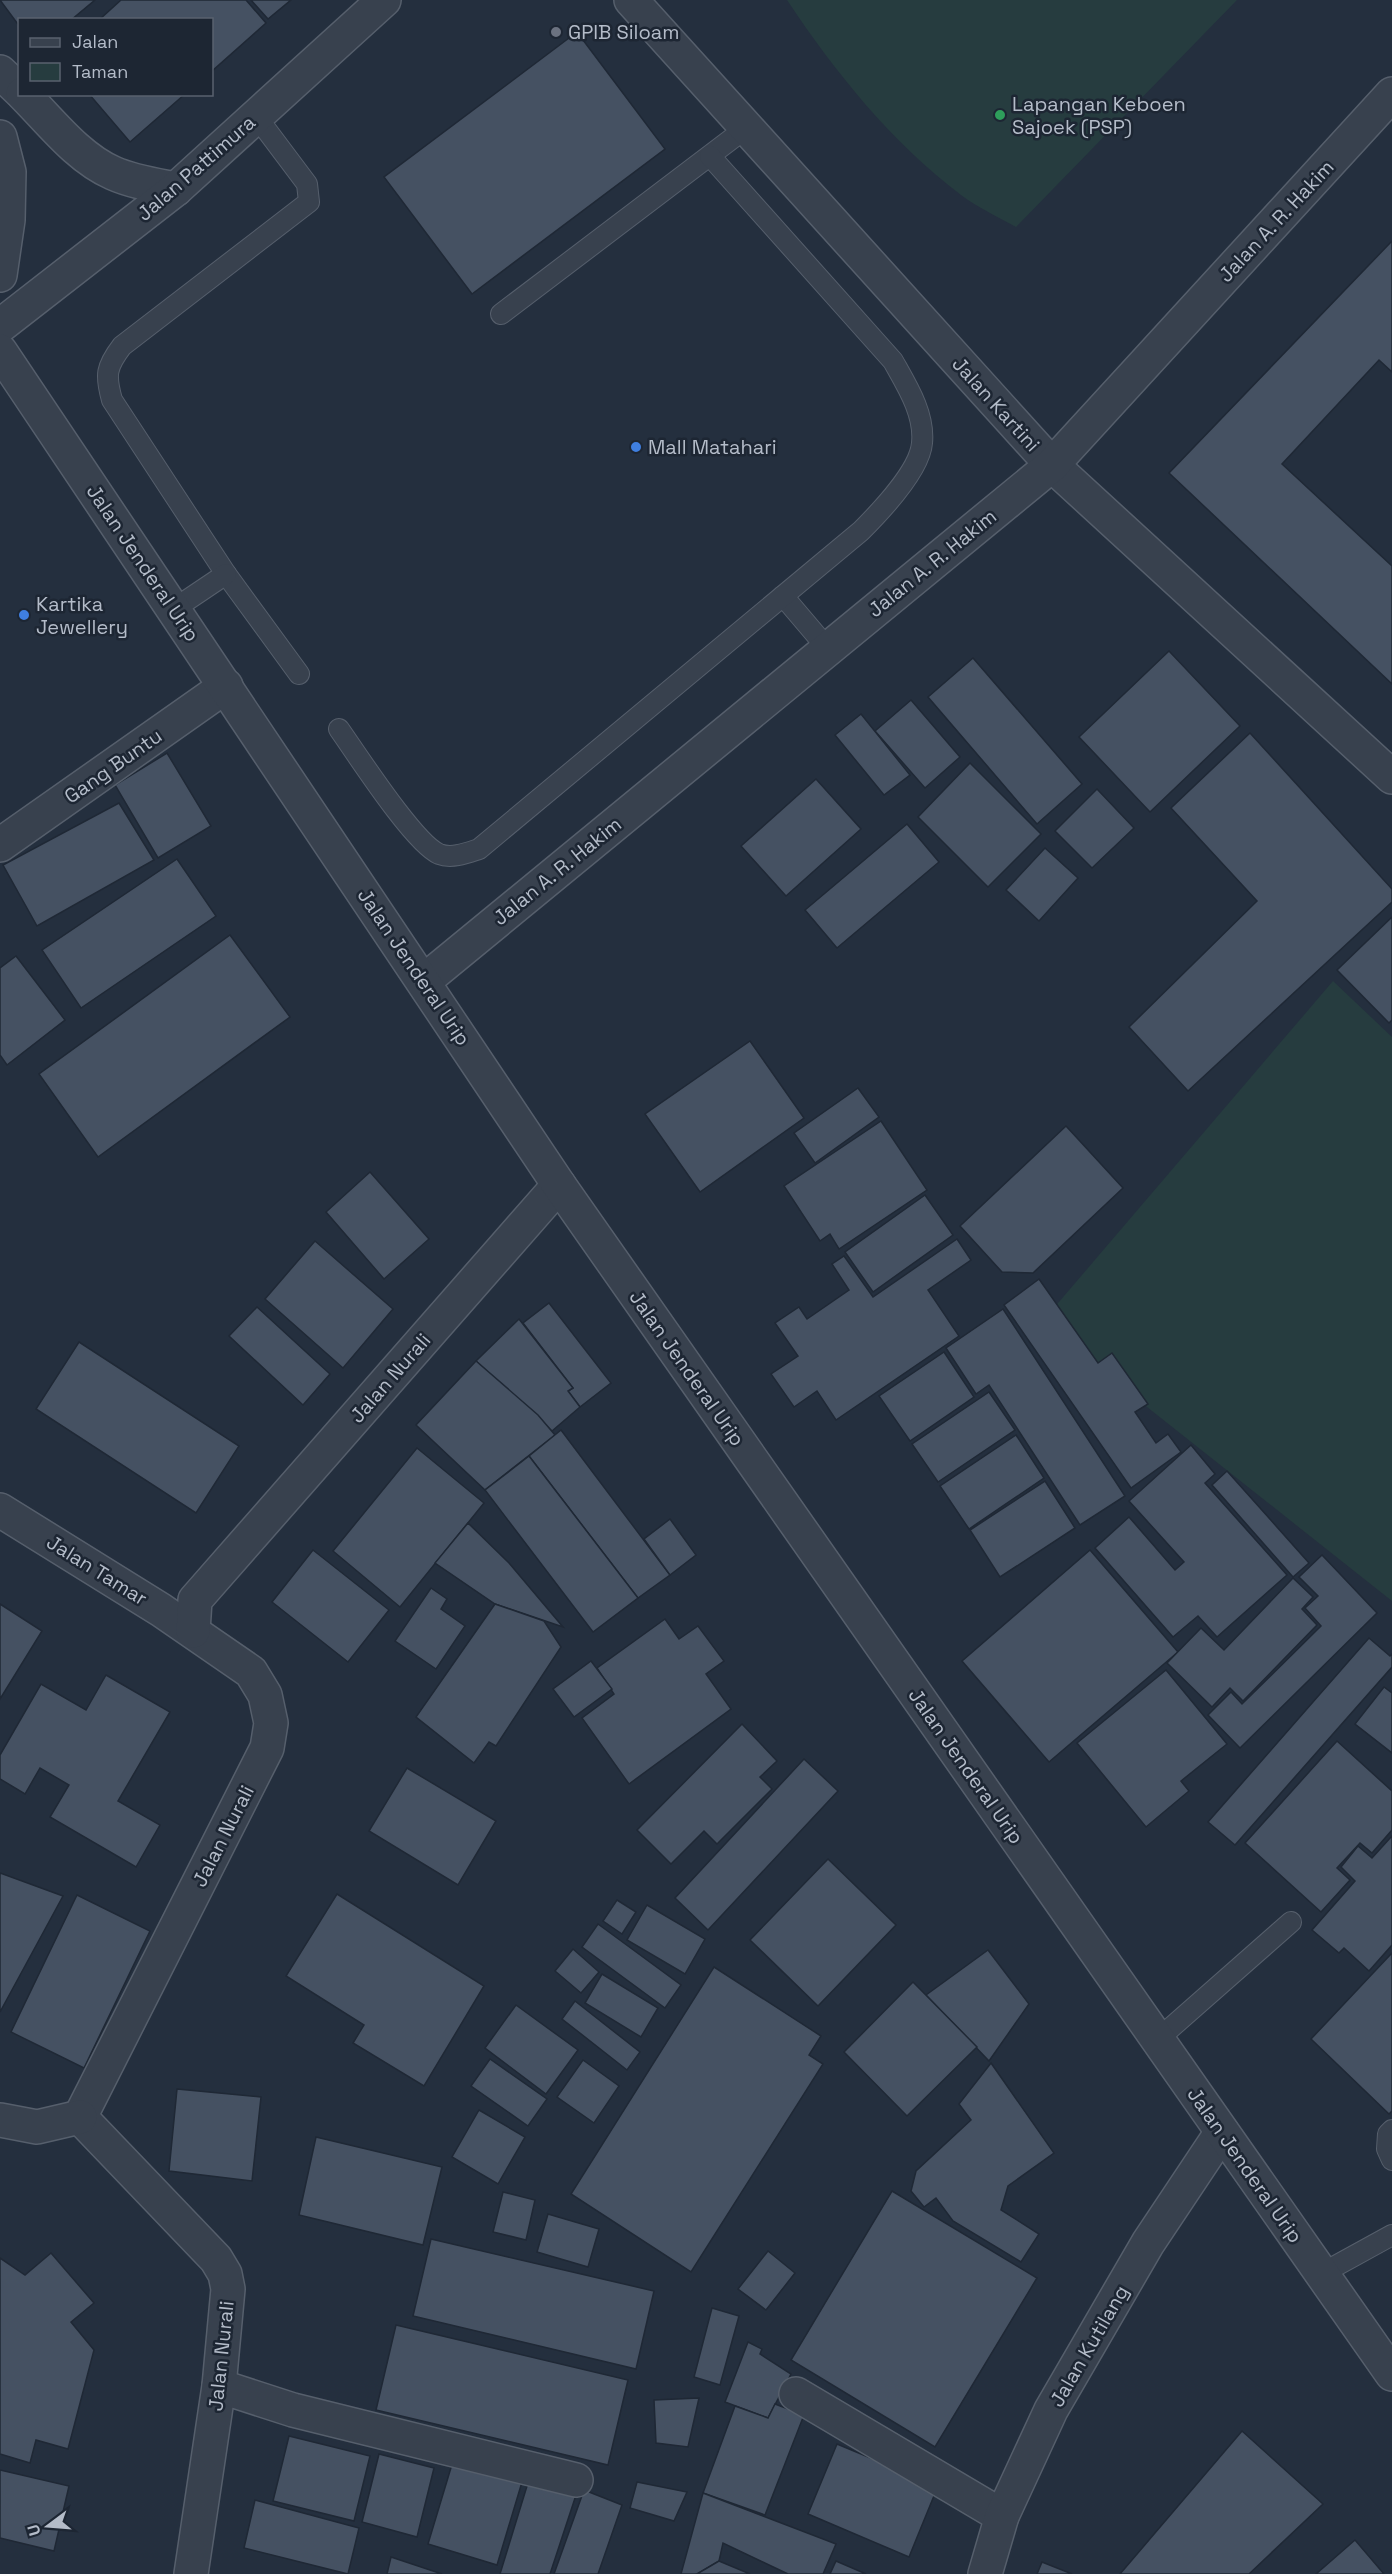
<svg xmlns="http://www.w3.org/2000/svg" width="1392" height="2574" viewBox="0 0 1392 2574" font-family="'Space Grotesk',sans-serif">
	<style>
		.green { fill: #263c3f }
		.building { fill: #455162; stroke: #1f2835; stroke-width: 1.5 }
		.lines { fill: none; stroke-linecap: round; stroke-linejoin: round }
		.service-casing { stroke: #565f6c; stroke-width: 22 }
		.minor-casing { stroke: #565f6c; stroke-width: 36 }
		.tertiary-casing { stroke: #565f6c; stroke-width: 36 }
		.service { stroke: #38414e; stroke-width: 20 }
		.minor { stroke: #38414e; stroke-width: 33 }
		.tertiary { stroke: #38414e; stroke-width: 33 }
		.worship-dot { fill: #6b7280; stroke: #1d2633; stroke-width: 2 }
		.leisure-dot { fill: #2e9e5b; stroke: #1d2633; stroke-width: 2 }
		.shop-dot { fill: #3f7fe0; stroke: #1d2633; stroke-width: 2 }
		.labels { text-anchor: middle; stroke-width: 5; stroke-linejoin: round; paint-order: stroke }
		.poi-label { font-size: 20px; fill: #b4bcc9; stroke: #1d2633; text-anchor: start }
		.street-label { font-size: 20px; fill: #b4bcc9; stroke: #1d2633 }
	</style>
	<rect width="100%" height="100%" fill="#242f3e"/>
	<g class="green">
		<path d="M 787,0 L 1237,0 L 1016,227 C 998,217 977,207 961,195 C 891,142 835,72 787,0 Z"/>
		<path d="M 1333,981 L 1392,1037 L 1392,1601 L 1041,1323 Z"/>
	</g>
	<g class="building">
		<path d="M 0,0 L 95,0 L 71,20 L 20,20 L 20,27 Z"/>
		<path d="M 121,0 L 246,0 L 266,23 L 212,71 L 212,20 L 99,20 Z"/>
		<path d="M 251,0 L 291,0 L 268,19 Z"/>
		<path d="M 577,32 L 665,149 L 472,294 L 384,177 Z"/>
		<path d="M 89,94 L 185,94 L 130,142 Z"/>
		<path d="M 1392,241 L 1392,372 L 1379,360 L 1282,464 L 1392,566 L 1392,684 L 1169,473 Z"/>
		<path d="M 1169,651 L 1240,726 L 1150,812 L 1079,737 Z"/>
		<path d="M 973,658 L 1082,784 L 1037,824 L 928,697 Z"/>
		<path d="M 911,700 L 960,757 L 925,788 L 875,731 Z"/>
		<path d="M 861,714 L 910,775 L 884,795 L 835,735 Z"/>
		<path d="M 1250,733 L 1392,889 L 1392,902 L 1188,1091 L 1129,1027 L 1257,901 L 1171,808 Z"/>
		<path d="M 167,753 L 211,826 L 158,858 L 115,785 Z"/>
		<path d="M 970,763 L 1041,834 L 988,887 L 918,817 Z"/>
		<path d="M 816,779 L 861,829 L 786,896 L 741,846 Z"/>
		<path d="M 1097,789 L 1134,828 L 1092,868 L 1055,831 Z"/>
		<path d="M 119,803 L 154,860 L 37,926 L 3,865 Z"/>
		<path d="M 907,824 L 939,862 L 837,948 L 805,910 Z"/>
		<path d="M 1045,848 L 1078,878 L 1039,921 L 1006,890 Z"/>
		<path d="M 177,859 L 216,916 L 81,1008 L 42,950 Z"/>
		<path d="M 1392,917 L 1392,1020 L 1389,1023 L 1337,970 Z"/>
		<path d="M 230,935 L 290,1017 L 98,1157 L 39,1074 Z"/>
		<path d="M 16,956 L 65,1020 L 7,1065 L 0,1055 L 0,968 Z"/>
		<path d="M 750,1041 L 804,1118 L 700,1192 L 645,1114 Z"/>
		<path d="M 858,1088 L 879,1117 L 815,1163 L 794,1133 Z"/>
		<path d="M 881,1121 L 927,1190 L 839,1249 L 830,1234 L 820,1241 L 784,1186 Z"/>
		<path d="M 1066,1126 L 1123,1188 L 1033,1273 L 1002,1272 L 960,1226 Z"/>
		<path d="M 370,1172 L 429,1239 L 384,1279 L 326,1212 Z"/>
		<path d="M 925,1195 L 953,1235 L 873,1292 L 845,1252 Z"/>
		<path d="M 957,1239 L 971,1260 L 928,1290 L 959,1336 L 836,1420 L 817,1391 L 794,1407 L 771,1374 L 798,1356 L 775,1323 L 799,1307 L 807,1319 L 849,1290 L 832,1264 L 844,1256 L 873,1297 Z"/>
		<path d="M 315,1241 L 393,1309 L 343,1368 L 265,1299 Z"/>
		<path d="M 1039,1279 L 1098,1363 L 1112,1353 L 1148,1404 L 1135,1412 L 1156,1443 L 1168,1434 L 1181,1452 L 1131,1488 L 1004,1305 Z"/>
		<path d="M 549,1303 L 611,1383 L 580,1407 L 568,1391 L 573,1388 L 523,1323 Z"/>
		<path d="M 257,1307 L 330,1374 L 303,1405 L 229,1336 Z"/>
		<path d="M 1003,1309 L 1125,1496 L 1080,1525 L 989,1385 L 976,1394 L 946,1348 Z"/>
		<path d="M 519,1319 L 573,1388 L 568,1391 L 580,1407 L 552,1431 L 476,1361 Z"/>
		<path d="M 79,1342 L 239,1446 L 196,1513 L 36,1409 Z"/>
		<path d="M 944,1352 L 974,1397 L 910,1441 L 879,1396 Z"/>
		<path d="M 476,1361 L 538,1415 L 555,1435 L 485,1490 L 416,1425 Z"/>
		<path d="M 989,1392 L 1015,1430 L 938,1482 L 912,1444 Z"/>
		<path d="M 561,1430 L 670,1575 L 638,1598 L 529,1456 Z"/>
		<path d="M 1016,1435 L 1044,1478 L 969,1529 L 940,1486 Z"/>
		<path d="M 1191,1445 L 1215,1474 L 1205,1483 L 1287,1575 L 1217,1637 L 1198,1616 L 1173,1637 L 1095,1548 L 1129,1517 L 1175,1570 L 1184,1562 L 1129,1501 Z"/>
		<path d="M 417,1448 L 484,1503 L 400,1607 L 333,1551 Z"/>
		<path d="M 529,1456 L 638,1598 L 593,1632 L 485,1490 Z"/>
		<path d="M 1227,1471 L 1309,1563 L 1293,1577 L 1212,1485 Z"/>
		<path d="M 1045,1481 L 1075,1528 L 1000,1577 L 970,1530 Z"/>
		<path d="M 670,1519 L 696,1555 L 670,1575 L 644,1539 Z"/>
		<path d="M 468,1523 L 509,1563 L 563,1627 L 495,1604 L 435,1563 Z"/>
		<path d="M 313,1550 L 389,1610 L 348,1662 L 272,1602 Z"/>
		<path d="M 1090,1550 L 1178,1652 L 1049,1762 L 962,1661 Z"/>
		<path d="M 1322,1555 L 1377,1613 L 1240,1748 L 1208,1715 L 1231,1692 L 1242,1704 L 1321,1626 L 1305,1608 L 1318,1596 L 1299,1577 Z"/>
		<path d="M 1293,1578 L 1313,1597 L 1302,1609 L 1317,1625 L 1243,1701 L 1230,1688 L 1212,1707 L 1167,1663 L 1201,1628 L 1224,1650 Z"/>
		<path d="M 431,1588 L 447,1599 L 441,1609 L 465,1626 L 436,1669 L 395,1641 Z"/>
		<path d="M 0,1604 L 42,1631 L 0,1699 Z"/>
		<path d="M 495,1604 L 544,1621 L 561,1647 L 496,1746 L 489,1742 L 474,1763 L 416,1717 Z"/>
		<path d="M 665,1619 L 679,1639 L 698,1626 L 724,1661 L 706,1674 L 731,1709 L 629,1784 L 582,1718 L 614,1694 L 597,1668 Z"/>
		<path d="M 1369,1638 L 1390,1656 L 1392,1654 L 1392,1667 L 1235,1845 L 1208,1822 Z"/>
		<path d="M 591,1661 L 612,1689 L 574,1717 L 553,1689 Z"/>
		<path d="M 1166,1670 L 1227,1744 L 1181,1781 L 1189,1791 L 1146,1827 L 1077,1743 Z"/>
		<path d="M 106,1675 L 170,1712 L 118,1801 L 160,1825 L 136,1867 L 50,1817 L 69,1785 L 40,1768 L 25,1794 L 0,1779 L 0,1755 L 41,1684 L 86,1710 Z"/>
		<path d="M 1384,1687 L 1392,1693 L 1392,1753 L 1355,1724 Z"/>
		<path d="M 742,1724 L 777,1761 L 760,1777 L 772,1789 L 717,1844 L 704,1831 L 671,1864 L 637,1830 Z"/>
		<path d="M 1337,1741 L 1392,1791 L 1392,1830 L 1372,1853 L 1360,1843 L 1337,1868 L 1350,1880 L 1321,1912 L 1245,1843 Z"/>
		<path d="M 804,1759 L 838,1791 L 708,1930 L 675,1898 Z"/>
		<path d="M 407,1768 L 496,1821 L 458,1885 L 369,1831 Z"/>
		<path d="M 1392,1836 L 1392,1945 L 1369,1971 L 1344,1948 L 1339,1953 L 1312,1930 L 1355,1881 L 1341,1867 L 1358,1846 L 1372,1858 Z"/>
		<path d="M 828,1859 L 896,1925 L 818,2006 L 750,1940 Z"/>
		<path d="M 0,1873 L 63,1896 L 0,2012 Z"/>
		<path d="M 337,1894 L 484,1986 L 424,2086 L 353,2043 L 364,2025 L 286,1976 Z"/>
		<path d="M 77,1895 L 150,1931 L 84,2068 L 11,2032 Z"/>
		<path d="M 617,1900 L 636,1912 L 622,1934 L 603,1921 Z"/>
		<path d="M 647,1905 L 705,1939 L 685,1974 L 627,1940 Z"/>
		<path d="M 598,1924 L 681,1985 L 665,2008 L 582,1947 Z"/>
		<path d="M 573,1949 L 599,1972 L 581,1993 L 555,1971 Z"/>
		<path d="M 988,1950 L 1029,2004 L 989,2061 L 926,1995 Z"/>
		<path d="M 1392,1953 L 1392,2111 L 1389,2114 L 1311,2039 Z"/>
		<path d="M 714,1967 L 821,2036 L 809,2055 L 823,2064 L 691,2272 L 571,2194 Z"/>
		<path d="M 602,1974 L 658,2008 L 641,2037 L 585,2003 Z"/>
		<path d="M 913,1982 L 977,2047 L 907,2116 L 844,2052 Z"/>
		<path d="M 575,2001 L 640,2052 L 627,2070 L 562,2019 Z"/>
		<path d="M 516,2005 L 578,2050 L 546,2094 L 485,2048 Z"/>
		<path d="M 490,2059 L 547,2099 L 528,2126 L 471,2086 Z"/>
		<path d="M 583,2060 L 619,2086 L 594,2123 L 557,2097 Z"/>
		<path d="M 991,2063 L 1054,2153 L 1008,2186 L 1001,2210 L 1039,2234 L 1021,2262 L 953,2221 L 936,2198 L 924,2207 L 911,2191 L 916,2171 L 971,2120 L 959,2104 Z"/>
		<path d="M 177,2089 L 261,2097 L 252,2181 L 169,2171 Z"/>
		<path d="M 479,2110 L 525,2137 L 498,2184 L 452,2157 Z"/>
		<path d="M 316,2137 L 442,2167 L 423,2245 L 299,2215 Z"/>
		<path d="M 892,2191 L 1037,2278 L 935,2447 L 791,2360 Z"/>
		<path d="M 503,2192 L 535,2200 L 526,2240 L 493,2232 Z"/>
		<path d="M 548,2214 L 599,2229 L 588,2267 L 537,2252 Z"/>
		<path d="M 431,2239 L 654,2291 L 636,2369 L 413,2316 Z"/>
		<path d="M 768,2251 L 795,2273 L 766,2310 L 738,2289 Z"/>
		<path d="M 51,2253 L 94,2303 L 71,2322 L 94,2350 L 68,2449 L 36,2440 L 30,2463 L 0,2454 L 0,2258 L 25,2275 Z"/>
		<path d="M 712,2308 L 739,2316 L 720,2385 L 694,2377 Z"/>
		<path d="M 396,2325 L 628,2380 L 608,2465 L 376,2410 Z"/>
		<path d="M 748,2342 L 762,2349 L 760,2354 L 791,2374 L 768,2418 L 725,2402 Z"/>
		<path d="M 699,2398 L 688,2447 L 656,2443 L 654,2400 Z"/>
		<path d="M 775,2404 L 804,2415 L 765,2515 L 703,2493 L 735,2406 L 768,2418 Z"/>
		<path d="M 1242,2431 L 1323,2504 L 1249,2574 L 1120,2574 Z"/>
		<path d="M 289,2436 L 370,2456 L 354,2521 L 273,2501 Z"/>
		<path d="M 837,2444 L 938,2486 L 909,2557 L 808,2514 Z"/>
		<path d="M 379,2454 L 434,2468 L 417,2537 L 362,2522 Z"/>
		<path d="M 453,2461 L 522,2482 L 497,2565 L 428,2544 Z"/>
		<path d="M 0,2470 L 69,2486 L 54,2551 L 0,2538 Z"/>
		<path d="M 531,2473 L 578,2489 L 550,2574 L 500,2574 Z"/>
		<path d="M 637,2482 L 687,2492 L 674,2521 L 630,2508 Z"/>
		<path d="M 584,2490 L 622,2505 L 598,2574 L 554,2574 Z"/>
		<path d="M 703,2493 L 836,2544 L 823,2574 L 788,2574 L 723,2543 L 719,2561 L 697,2574 L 681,2574 Z"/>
		<path d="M 255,2500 L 359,2528 L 348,2574 L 244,2548 Z"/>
		<path d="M 1355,2540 L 1384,2574 L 1316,2574 Z"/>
		<path d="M 391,2557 L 442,2574 L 387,2574 Z"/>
		<path d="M 719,2561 L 750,2574 L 697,2574 Z"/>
		<path d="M 836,2561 L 866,2574 L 830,2574 Z"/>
		<path d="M 1042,2562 L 1072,2574 L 1037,2574 Z"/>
	</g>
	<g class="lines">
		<g class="service-casing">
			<g id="service">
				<path d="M 256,116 L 307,184 L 309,202 L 122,346 C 106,367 105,375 112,400 L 226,574 L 299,674"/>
				<path d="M 501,314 L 746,128"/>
				<path d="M 783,596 L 828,649"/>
				<path d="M 174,609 L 226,574"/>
				<path d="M 339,729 C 358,756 414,843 439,854 C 452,859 467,853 479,849 L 861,531 C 880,512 920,470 922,443 C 925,414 907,386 893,361 L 710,156"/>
				<path d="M 1157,2040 L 1291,1922"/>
				<path d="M 1392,2130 L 1388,2134 L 1387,2149 L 1392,2160"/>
				<path d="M 1321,2274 L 1392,2235"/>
			</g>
		</g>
		<g class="minor-casing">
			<g id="minor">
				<path d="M 631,0 L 1052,465 L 1392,777"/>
				<path d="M 0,845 L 226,686"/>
				<path d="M 424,981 L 1052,465 L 1392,94"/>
				<path d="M 0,1510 L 161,1610 L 251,1672 L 265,1695 L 271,1723 L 267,1748 L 80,2117 L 216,2259 L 225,2274 L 228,2289 L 219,2386 L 191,2574"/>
				<path d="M 193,1631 L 195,1600 L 559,1185"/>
				<path d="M 0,2120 L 37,2127 L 80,2117"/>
				<path d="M 219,2386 L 293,2410 L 576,2480"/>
				<path d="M 796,2394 L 1002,2516"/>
				<path d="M 985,2574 L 1002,2516 L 1051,2410 L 1148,2243 L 1222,2132"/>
			</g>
		</g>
		<g class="tertiary-casing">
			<g id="tertiary">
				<path d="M 0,72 L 20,91"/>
				<path d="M 23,94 C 50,121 78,158 113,173 C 133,182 155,185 176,189"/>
				<path d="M 0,137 L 9,172 L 8,220 L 0,275"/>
				<path d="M 0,326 L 176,189 L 384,0"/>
				<path d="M 0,351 L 559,1185 L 1392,2374"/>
			</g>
		</g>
		<use href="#service" class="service"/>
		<use href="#minor" class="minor"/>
		<use href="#tertiary" class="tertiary"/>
	</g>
	<circle class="worship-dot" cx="556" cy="32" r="6"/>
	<circle class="leisure-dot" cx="1000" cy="115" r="6"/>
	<g class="shop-dot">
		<circle cx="636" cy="447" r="6"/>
		<circle cx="24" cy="615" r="6"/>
	</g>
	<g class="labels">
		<g class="poi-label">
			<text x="568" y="39">GPIB Siloam</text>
			<text x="1012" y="111">Lapangan Keboen<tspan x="1012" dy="23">Sajoek (PSP)</tspan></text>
			<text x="648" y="454">Mall Matahari</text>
			<text x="36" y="611">Kartika<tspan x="36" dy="23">Jewellery</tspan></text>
		</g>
		<g class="street-label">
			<text transform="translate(196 168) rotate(-41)" y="7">Jalan Pattimura</text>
			<text transform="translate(1276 221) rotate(-47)" y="7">Jalan A. R. Hakim</text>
			<text transform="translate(996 404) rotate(48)" y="7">Jalan Kartini</text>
			<text transform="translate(143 563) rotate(56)" y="7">Jalan Jenderal Urip</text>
			<text transform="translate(932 563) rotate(-39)" y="7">Jalan A. R. Hakim</text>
			<text transform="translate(113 766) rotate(-35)" y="7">Gang Buntu</text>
			<text transform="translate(557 871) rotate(-39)" y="7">Jalan A. R. Hakim</text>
			<text transform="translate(414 967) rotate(56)" y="7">Jalan Jenderal Urip</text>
			<text transform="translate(687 1368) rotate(55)" y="7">Jalan Jenderal Urip</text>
			<text transform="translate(390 1378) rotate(-49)" y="7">Jalan Nurali</text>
			<text transform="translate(97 1570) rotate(32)" y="7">Jalan Tamar</text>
			<text transform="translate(966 1766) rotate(55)" y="7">Jalan Jenderal Urip</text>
			<text transform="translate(223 1836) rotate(-63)" y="7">Jalan Nurali</text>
			<text transform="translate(1245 2165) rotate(55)" y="7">Jalan Jenderal Urip</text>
			<text transform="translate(1089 2346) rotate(-60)" y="7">Jalan Kutilang</text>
			<text transform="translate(221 2356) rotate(-84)" y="7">Jalan Nurali</text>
		</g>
	</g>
	<rect x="18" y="18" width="195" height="78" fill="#1d2633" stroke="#59626f" stroke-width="1.5"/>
	<rect x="30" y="38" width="30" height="9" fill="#38414e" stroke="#59626f" stroke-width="1.5"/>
	<text x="72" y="48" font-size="18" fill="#b4bcc9">Jalan</text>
	<rect x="30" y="63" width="30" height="18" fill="#263c3f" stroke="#59626f" stroke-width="1.5"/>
	<text x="72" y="78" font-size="18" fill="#b4bcc9">Taman</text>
	<g transform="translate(48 2526) rotate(254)" stroke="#1d2633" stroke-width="4.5" paint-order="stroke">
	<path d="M0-4.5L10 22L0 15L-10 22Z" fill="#b4bcc9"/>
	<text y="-9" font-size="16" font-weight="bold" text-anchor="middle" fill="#b4bcc9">U</text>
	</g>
</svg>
